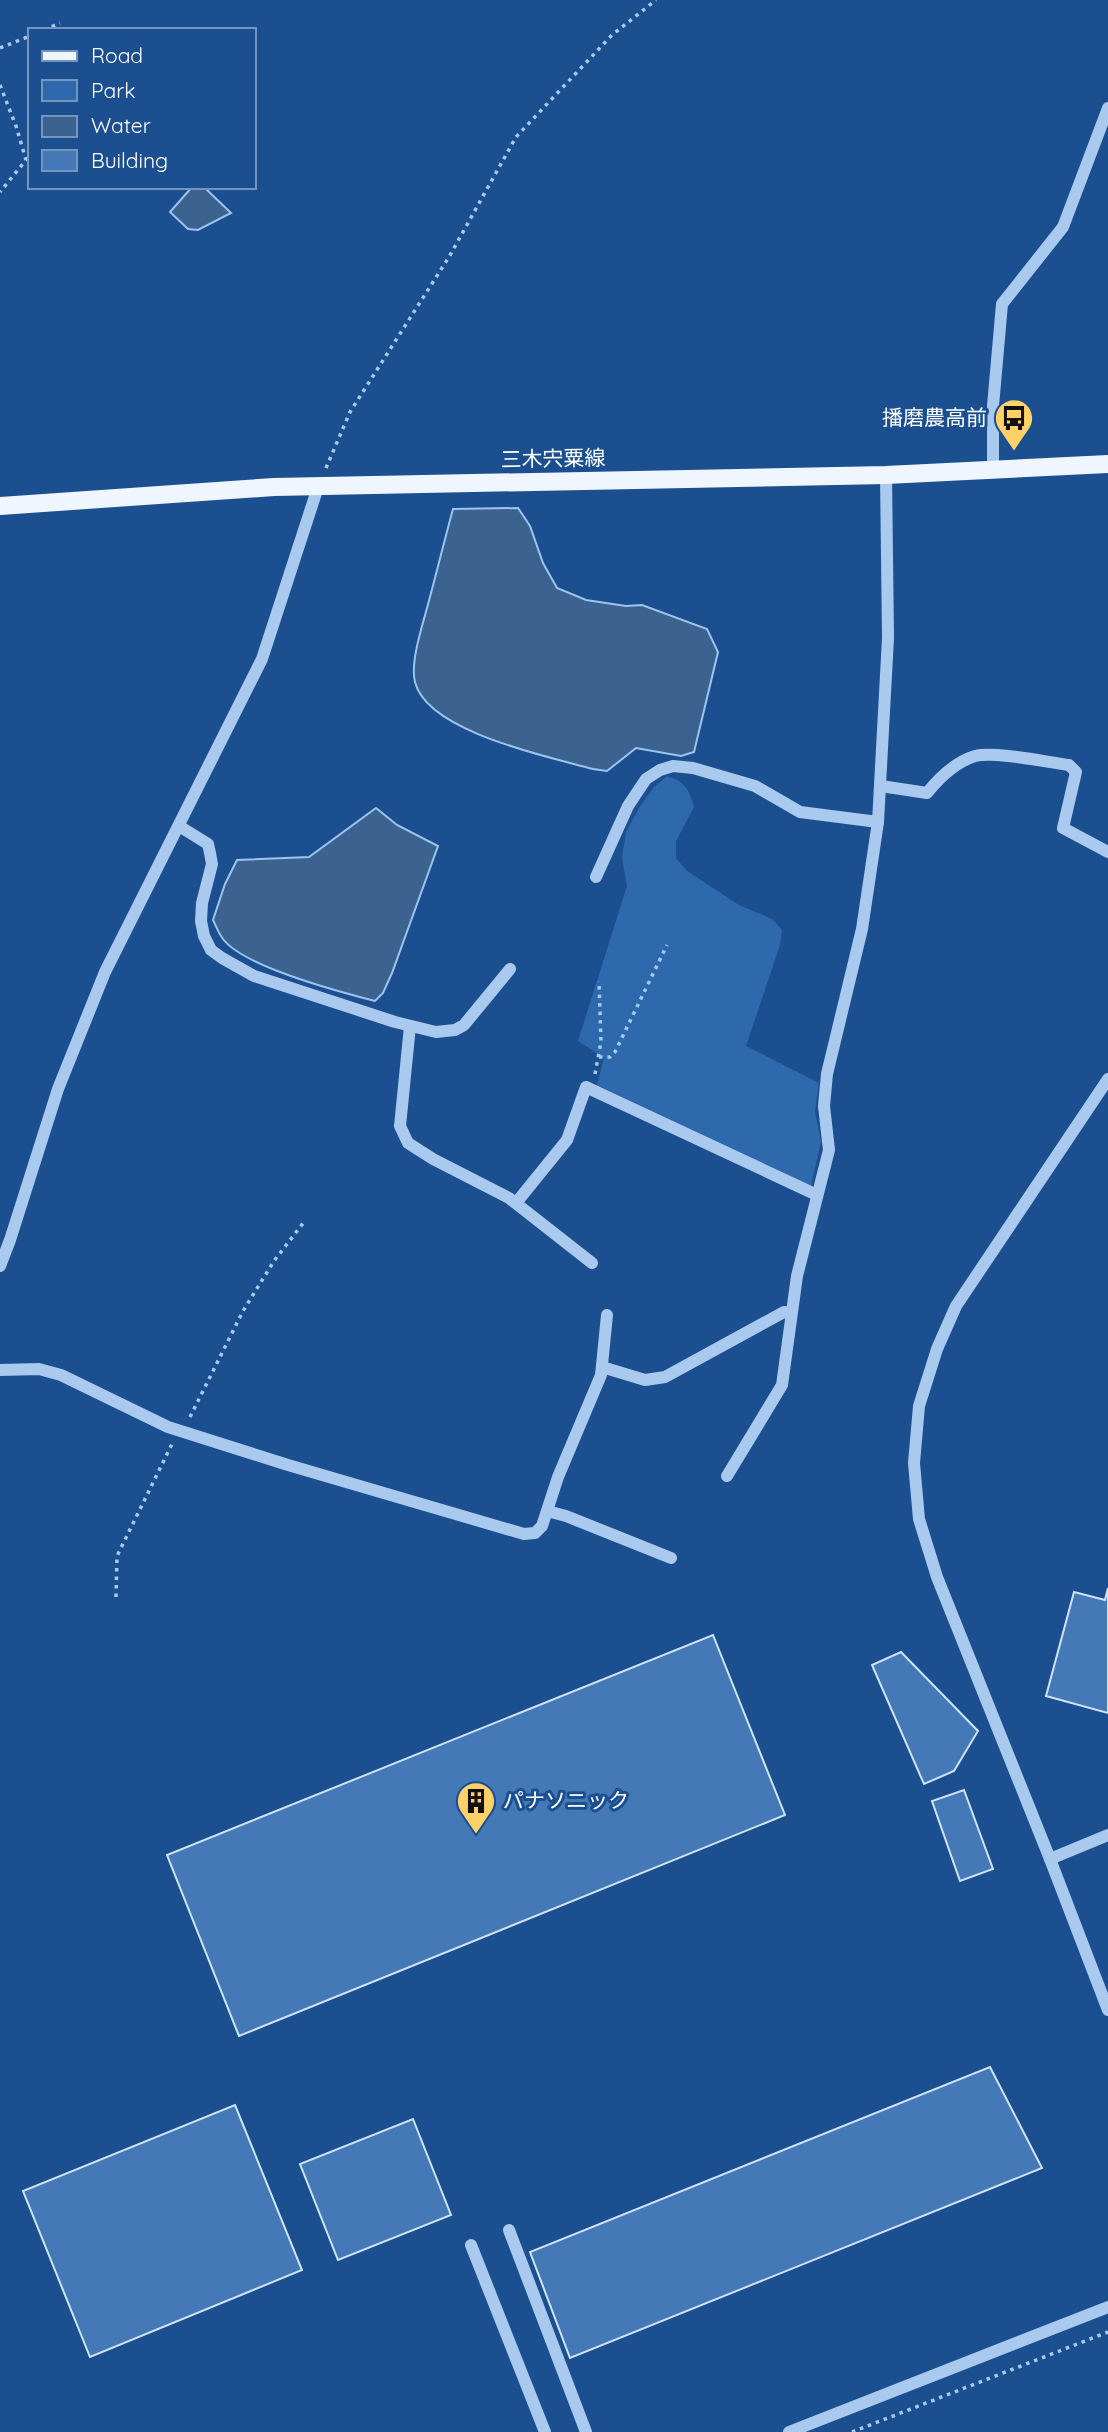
<svg xmlns="http://www.w3.org/2000/svg" width="1108" height="2432" viewBox="0 0 1108 2432" font-family="Quicksand,'Noto Sans JP',sans-serif">
	<style>
		.green { fill: #2e69ad }
		.water { fill: #3c6290; stroke: #9cc4f0; stroke-width: 2 }
		.building { fill: #4478b7; stroke: #cfe3fa; stroke-width: 2 }
		.lines { fill: none; stroke-linecap: round; stroke-linejoin: round }
		.path { stroke: #a9c9ee; stroke-width: 3.5; stroke-dasharray: 3.5 5; stroke-linecap: butt }
		.minor { stroke: #a9c9ee; stroke-width: 12 }
		.major { stroke: #f0f6ff; stroke-width: 18 }
		.labels { text-anchor: middle; stroke-width: 6; stroke-linejoin: round; paint-order: stroke }
		.poi-label { font-size: 21px; fill: #fff; stroke: #1b4f8f; text-anchor: end }
		.street-label { font-size: 21px; fill: #fff; stroke: #1b4f8f }
	</style>
	<rect width="100%" height="100%" fill="#1b4f8f"/>
	<path class="green" d="M 667,776 C 685,782 689,789 694,807 L 676,841 L 676,858 L 687,871 L 739,905 L 772,919 L 782,930 L 780,945 L 746,1046 L 819,1083 L 815,1111 L 821,1142 L 811,1186 L 597,1085 L 604,1058 L 578,1041 L 627,886 L 622,857 L 626,832 L 639,808 L 653,788 Z"/>
	<g class="water">
		<path d="M 192,187 L 204,187 L 231,213 L 198,230 L 188,229 L 170,212 Z"/>
		<path d="M 518,508 L 530,526 L 543,563 L 557,588 L 586,600 L 626,606 L 642,605 L 707,629 L 718,652 L 694,752 L 681,756 L 636,748 L 607,771 L 593,769 C 550,757 427,732 415,682 C 410,663 422,627 427,608 C 436,575 444,542 453,509 Z"/>
		<path d="M 376,808 L 397,825 L 438,846 L 392,973 L 383,993 L 375,1001 C 340,992 244,967 223,939 C 219,934 216,926 213,920 L 225,884 L 237,860 L 309,857 Z"/>
	</g>
	<g class="building">
		<path d="M 1108,1588 L 1108,1713 L 1046,1696 L 1074,1592 L 1105,1600 Z"/>
		<path d="M 713,1635 L 785,1815 L 239,2036 L 167,1855 Z"/>
		<path d="M 901,1652 L 978,1731 L 954,1771 L 924,1784 L 872,1665 Z"/>
		<path d="M 964,1790 L 993,1869 L 960,1881 L 932,1801 Z"/>
		<path d="M 990,2067 L 1042,2168 L 570,2358 L 530,2252 Z"/>
		<path d="M 235,2105 L 302,2270 L 90,2357 L 23,2191 Z"/>
		<path d="M 413,2119 L 451,2215 L 338,2260 L 300,2164 Z"/>
	</g>
	<g class="lines">
		<g class="path">
			<path d="M 44,30 L 60,23"/>
			<path d="M 0,48 L 30,36"/>
			<path d="M 0,85 L 16,126 L 26,160 L 0,192"/>
			<path d="M 326,468 L 350,412 L 449,257 L 516,137 L 612,35 L 656,0"/>
			<path d="M 599,1057 L 610,1057 L 615,1052 L 667,945"/>
			<path d="M 595,1074 L 601,1042 L 599,981"/>
			<path d="M 190,1417 L 243,1311 L 274,1261 L 304,1222"/>
			<path d="M 116,1597 L 117,1556 L 172,1444"/>
			<path d="M 852,2432 L 1108,2332"/>
		</g>
		<g class="minor">
			<path d="M 993,470 L 993,406 L 1002,304 L 1063,227 L 1108,108"/>
			<path d="M 881,786 L 927,793 C 939,778 956,762 975,756 C 995,751 1046,762 1069,765 L 1076,772 L 1063,828 L 1108,852"/>
			<path d="M 179,826 L 208,844 L 210,853 L 212,864 L 202,903 L 201,921 L 204,936 L 211,950 L 222,958 L 254,976 L 395,1022 L 436,1032 L 455,1030 L 464,1025 L 510,969"/>
			<path d="M 596,877 L 628,806 L 646,779 L 660,770 L 673,766 L 693,768 L 755,786 L 800,812 L 878,822"/>
			<path d="M 410,1026 L 400,1126 L 408,1143 L 433,1159 L 509,1198 L 592,1263"/>
			<path d="M 1108,1079 L 956,1306 L 937,1349 L 919,1406 L 914,1463 L 919,1519 L 937,1577 L 1050,1859 L 1108,2010"/>
			<path d="M 516,1203 L 567,1140 L 586,1087 L 817,1195"/>
			<path d="M 0,1266 L 10,1240 L 58,1089 L 105,972 L 262,659 L 318,487"/>
			<path d="M 602,1367 L 645,1380 L 665,1377 L 784,1312 L 791,1313"/>
			<path d="M 0,1370 L 39,1369 L 61,1375 L 168,1427 L 288,1465 L 524,1534 L 535,1533 L 542,1526 L 558,1477 L 601,1375 L 607,1315"/>
			<path d="M 727,1476 L 782,1385 L 797,1276 L 829,1150 L 824,1106 L 827,1074 L 862,929 L 878,822 L 888,638 L 886,475"/>
			<path d="M 547,1511 L 566,1516 L 671,1558"/>
			<path d="M 1050,1859 L 1108,1835"/>
			<path d="M 509,2230 L 586,2432"/>
			<path d="M 471,2245 L 545,2432"/>
			<path d="M 789,2432 L 1108,2307"/>
		</g>
		<path class="major" d="M 0,506 L 274,487 L 886,475 L 1108,464"/>
	</g>
	<defs>
		<g id="bus-pin" transform="scale(2.0125)"><path d="M0 17L-7.5 6A9.5 9.5 0 1 1 7.5 6Z" fill="#ffd166" stroke="#1b4f8f"/><path d="M-5-6H5V4H4V6H2V4H-2V6H-4V4H-5ZM-3.5-4V0h7V-4ZM-3.5 1.2v1.5H-2V1.2ZM2 1.2v1.5H3.5V1.2Z" fill="#111"/></g>
		<g id="building-pin" transform="scale(2.0125)"><path d="M0 17L-7.5 6A9.5 9.5 0 1 1 7.5 6Z" fill="#ffd166" stroke="#1b4f8f"/><path d="M-4-6H4V6H1V3H-1V6H-4ZM-2.5-4.3h1.7v1.8h-1.7ZM.8-4.3h1.7v1.8H.8ZM-2.5-1h1.7V.8h-1.7ZM.8-1h1.7V.8H.8Z" fill="#111"/></g>
	</defs>
	<g fill-rule="evenodd">
		<use href="#bus-pin" x="1014" y="418"/>
		<use href="#building-pin" x="476" y="1801"/>
	</g>
	<g class="labels">
		<g class="poi-label">
			<text x="987" y="425">播磨農高前</text>
			<text x="503" y="1808" text-anchor="start">パナソニック</text>
		</g>
		<g class="street-label">
			<text transform="translate(553 459) rotate(-1)" y="7">三木宍粟線</text>
		</g>
	</g>
	<rect x="28" y="28" width="228" height="161" fill="#1b4f8f" stroke="#7695bc" stroke-width="2"/>
	<rect x="42" y="51" width="35" height="10" fill="#f0f6ff" stroke="#7695bc" stroke-width="2"/>
	<text x="91" y="63" font-size="21" fill="#ffffff">Road</text>
	<rect x="42" y="80" width="35" height="21" fill="#2e69ad" stroke="#7695bc" stroke-width="2"/>
	<text x="91" y="98" font-size="21" fill="#ffffff">Park</text>
	<rect x="42" y="116" width="35" height="21" fill="#3c6290" stroke="#7695bc" stroke-width="2"/>
	<text x="91" y="133" font-size="21" fill="#ffffff">Water</text>
	<rect x="42" y="150" width="35" height="21" fill="#4478b7" stroke="#7695bc" stroke-width="2"/>
	<text x="91" y="168" font-size="21" fill="#ffffff">Building</text>
</svg>
